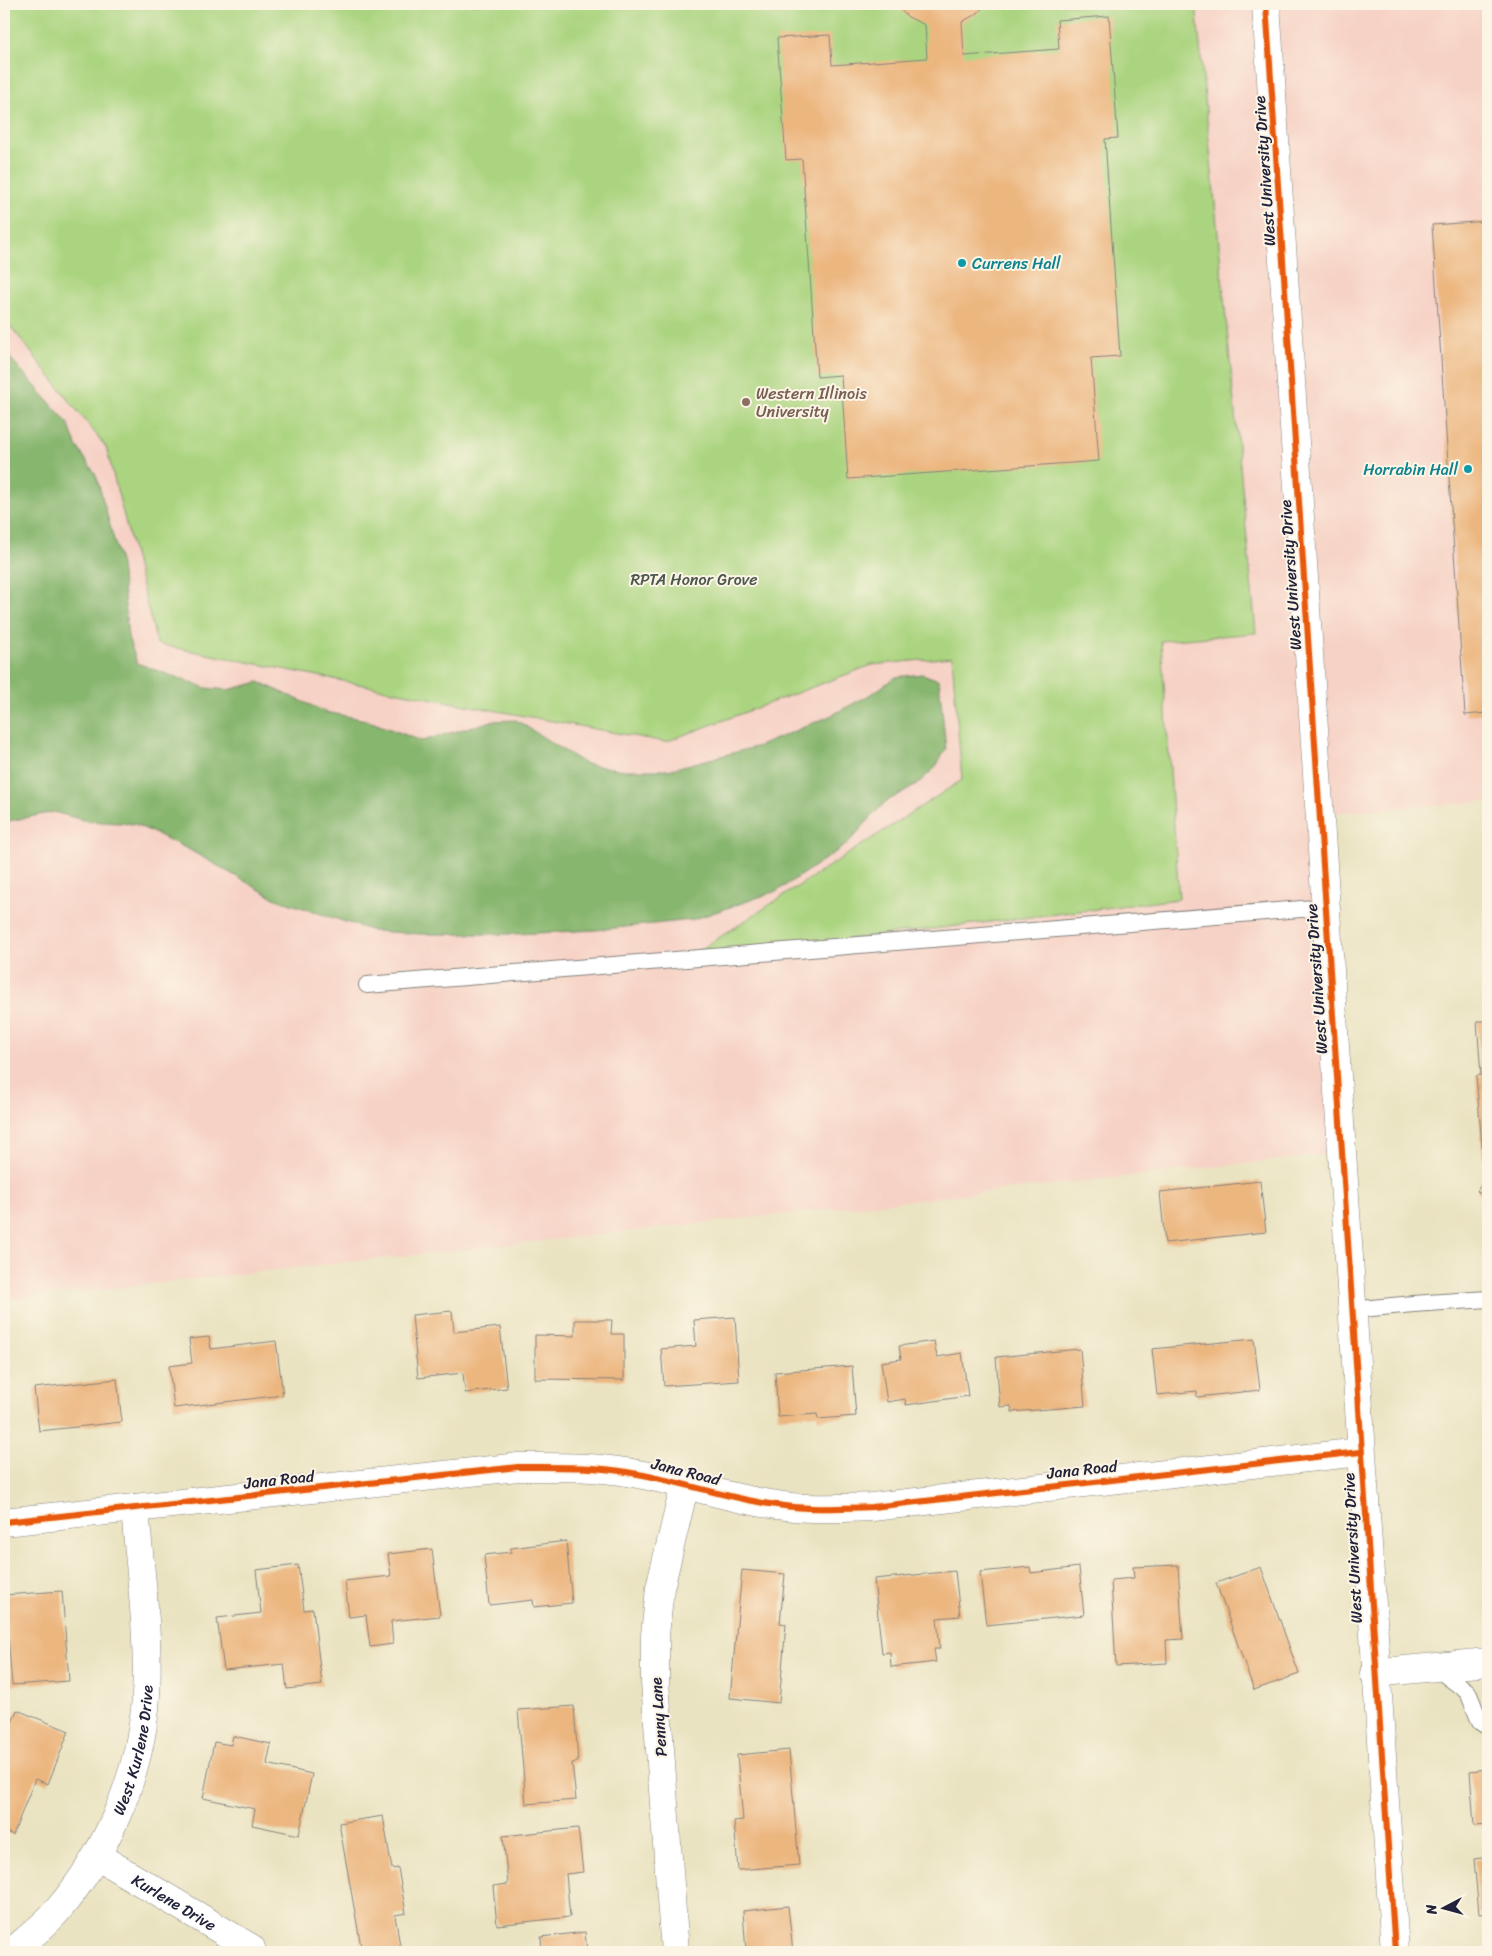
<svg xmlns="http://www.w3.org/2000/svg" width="1492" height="1956" viewBox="0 0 1492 1956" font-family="Sriracha,sans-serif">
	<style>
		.built { fill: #f6d1c5 }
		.green { fill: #aad47f; stroke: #667b5d }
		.forest { fill: #87b66e; stroke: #546c54 }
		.building { fill: #ecb67f }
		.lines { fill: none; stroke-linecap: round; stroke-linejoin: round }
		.service-casing { stroke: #86827e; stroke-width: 18 }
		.minor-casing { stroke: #86827e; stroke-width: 29 }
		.service { stroke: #fff; stroke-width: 16 }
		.minor { stroke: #fff; stroke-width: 28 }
		.cycleway-casing { stroke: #fcf5e5; stroke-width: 9 }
		.cycleway { stroke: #e8590c; stroke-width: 6 }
		.culture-dot { fill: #0f9aa8; stroke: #fcf5e5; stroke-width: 2 }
		.education-dot { fill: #8d6e63; stroke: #fcf5e5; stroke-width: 2 }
		.labels { text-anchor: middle; stroke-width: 4; stroke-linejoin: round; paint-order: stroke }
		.street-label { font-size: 16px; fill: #22223b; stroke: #fcf5e5 }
		.culture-label { font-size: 16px; fill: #0d838f; stroke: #fcf5e5; text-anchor: start }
		.education-label { font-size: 16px; fill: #785e54; stroke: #fcf5e5; text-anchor: start }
		.park-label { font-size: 16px; fill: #4b574f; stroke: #fcf5e5 }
	</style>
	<rect width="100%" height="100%" fill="#fcf5e5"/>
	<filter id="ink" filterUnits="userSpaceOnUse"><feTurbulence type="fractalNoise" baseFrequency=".02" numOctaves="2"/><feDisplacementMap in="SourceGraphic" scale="10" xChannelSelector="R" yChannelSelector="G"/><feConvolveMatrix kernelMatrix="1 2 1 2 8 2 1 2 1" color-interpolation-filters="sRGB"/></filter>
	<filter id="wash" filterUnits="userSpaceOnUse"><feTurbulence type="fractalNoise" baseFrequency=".0096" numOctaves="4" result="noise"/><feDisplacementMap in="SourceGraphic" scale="20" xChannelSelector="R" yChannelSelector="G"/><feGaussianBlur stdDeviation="1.12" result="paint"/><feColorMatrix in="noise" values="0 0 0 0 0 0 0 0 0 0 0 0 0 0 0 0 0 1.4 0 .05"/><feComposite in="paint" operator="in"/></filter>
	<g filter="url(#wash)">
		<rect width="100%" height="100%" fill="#eae3c1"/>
		<path class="built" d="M 4,4 L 1488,4 L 1488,801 L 1320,814 L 1341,1153 L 4,1300 Z"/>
		<path class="green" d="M 4,4 L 1196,4 L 1256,633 L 1161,641 L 1179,899 L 686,959 L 962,780 L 952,657 L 872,665 L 665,742 L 444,701 L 157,644 L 106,447 L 4,318 Z"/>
		<path class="forest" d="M 4,351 L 68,423 L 76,445 L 96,475 L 121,565 L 128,637 L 137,663 L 206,688 L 228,690 L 259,682 L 326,712 L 366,720 L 422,741 L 492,721 L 516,720 L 585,764 L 625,770 L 668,770 L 759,746 L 830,716 L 873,693 L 896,677 L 922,674 L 939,680 L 946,749 L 935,768 L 915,786 L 885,802 L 846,845 L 777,891 L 692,920 L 596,930 L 517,934 L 421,934 L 373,931 L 276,899 L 188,849 L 135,824 L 87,821 L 54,812 L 4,822 Z"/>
		<g id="blocks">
			<g class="building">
				<path d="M 894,4 L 986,4 L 978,13 L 962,22 L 964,56 L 1059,49 L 1057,20 L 1109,16 L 1118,138 L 1105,139 L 1120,356 L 1091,358 L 1099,461 L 848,479 L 841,375 L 817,377 L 802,159 L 786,160 L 777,38 L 830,35 L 832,65 L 927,58 L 925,25 L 908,17 Z"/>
				<path d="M 1488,221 L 1488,713 L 1465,715 L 1432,225 Z"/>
				<path d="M 1477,1021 L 1488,1021 L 1488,1158 L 1483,1158 L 1476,1076 L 1481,1075 Z"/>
				<path d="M 1488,1174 L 1488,1200 L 1477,1191 Z"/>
				<path d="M 1260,1181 L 1266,1232 L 1165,1243 L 1160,1192 Z"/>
				<path d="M 452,1311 L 454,1332 L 500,1327 L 507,1388 L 465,1393 L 463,1373 L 418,1378 L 412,1315 Z"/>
				<path d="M 735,1317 L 739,1381 L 664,1386 L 661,1349 L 696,1346 L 694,1320 Z"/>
				<path d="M 575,1320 L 612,1320 L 611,1334 L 624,1334 L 624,1380 L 535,1379 L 535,1335 L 575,1336 Z"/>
				<path d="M 209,1337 L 211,1349 L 276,1341 L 283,1395 L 174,1408 L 169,1366 L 192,1363 L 189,1339 Z"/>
				<path d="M 1254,1339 L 1260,1390 L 1197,1397 L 1197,1391 L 1157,1395 L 1152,1349 Z"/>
				<path d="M 934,1341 L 937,1357 L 962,1353 L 968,1396 L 906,1405 L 905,1399 L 887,1402 L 881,1362 L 901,1359 L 899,1346 Z"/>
				<path d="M 1080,1349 L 1085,1406 L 1012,1412 L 1011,1406 L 1000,1407 L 996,1357 Z"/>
				<path d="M 852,1366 L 856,1416 L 818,1419 L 817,1414 L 778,1417 L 775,1372 Z"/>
				<path d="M 117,1379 L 122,1422 L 39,1431 L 34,1388 Z"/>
				<path d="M 566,1541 L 572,1603 L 534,1607 L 533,1600 L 489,1605 L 484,1555 L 511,1552 L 511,1548 Z"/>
				<path d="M 432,1549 L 440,1616 L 391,1621 L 393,1644 L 370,1647 L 366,1615 L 349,1617 L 345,1581 L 391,1576 L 388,1554 Z"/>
				<path d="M 298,1565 L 304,1610 L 313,1609 L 322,1685 L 287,1689 L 284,1664 L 224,1670 L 217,1618 L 261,1613 L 256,1570 Z"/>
				<path d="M 1178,1565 L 1183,1639 L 1166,1640 L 1167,1663 L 1116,1666 L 1111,1580 L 1134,1578 L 1133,1567 Z"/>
				<path d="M 1030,1567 L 1031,1573 L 1079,1567 L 1084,1615 L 986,1625 L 980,1572 Z"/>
				<path d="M 1261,1567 L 1299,1674 L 1254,1690 L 1216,1583 Z"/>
				<path d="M 742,1570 L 785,1574 L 780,1623 L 786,1624 L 779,1703 L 730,1698 Z"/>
				<path d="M 955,1571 L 960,1616 L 937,1618 L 940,1649 L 934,1649 L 936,1662 L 891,1667 L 890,1652 L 882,1653 L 874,1579 Z"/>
				<path d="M 62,1591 L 69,1681 L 12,1685 L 7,1623 L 4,1624 L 4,1595 Z"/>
				<path d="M 574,1706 L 578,1762 L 572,1763 L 576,1800 L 526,1804 L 518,1710 Z"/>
				<path d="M 17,1710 L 69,1731 L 48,1784 L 35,1779 L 13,1835 L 4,1831 L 4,1733 L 7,1735 Z"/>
				<path d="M 233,1736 L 271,1744 L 267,1764 L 312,1774 L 299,1835 L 252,1825 L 255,1809 L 203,1798 L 214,1742 L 231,1745 Z"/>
				<path d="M 789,1750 L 799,1865 L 738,1870 L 734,1821 L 743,1820 L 737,1755 Z"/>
				<path d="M 1488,1769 L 1488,1825 L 1474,1826 L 1470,1771 Z"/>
				<path d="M 383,1816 L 392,1869 L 398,1868 L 406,1913 L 395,1915 L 401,1952 L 362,1952 L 339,1823 Z"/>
				<path d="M 578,1828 L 583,1872 L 566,1874 L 570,1917 L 497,1925 L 493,1886 L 508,1884 L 503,1836 Z"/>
				<path d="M 1488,1857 L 1488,1913 L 1479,1914 L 1474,1859 Z"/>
				<path d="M 788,1906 L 793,1952 L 746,1952 L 743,1911 Z"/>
				<path d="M 585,1932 L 587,1952 L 542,1952 L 541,1937 Z"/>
			</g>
		</g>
	</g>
	<g filter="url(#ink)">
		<use href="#blocks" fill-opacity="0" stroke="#86827e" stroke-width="1"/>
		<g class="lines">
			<g class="service-casing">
				<g id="service">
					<path d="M 367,985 L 1326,907"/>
					<path d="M 1351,1310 L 1413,1304 L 1488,1299"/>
					<path d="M 1435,1667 L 1468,1692 L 1480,1722 L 1488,1727"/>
				</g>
			</g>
			<g class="minor-casing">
				<g id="minor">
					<path d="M 1266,4 C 1312,653 1346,1303 1395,1952"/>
					<path d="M 4,1522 L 518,1467 C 556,1467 595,1466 632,1473 C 681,1481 728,1499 777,1505 C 808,1510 840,1508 872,1507 L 1360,1452"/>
					<path d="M 1374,1673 L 1488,1662"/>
					<path id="s1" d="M 97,1856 L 251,1948"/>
					<path id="s2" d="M 12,1952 C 27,1939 44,1926 57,1911 C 105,1855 137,1783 145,1709 C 151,1644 140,1573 135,1508"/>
					<path d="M 675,1952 L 655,1682 L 655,1635 L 660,1588 L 685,1484"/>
				</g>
			</g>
			<use href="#service" class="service"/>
			<use href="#minor" class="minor"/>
			<g class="cycleway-casing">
				<g id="cycleway">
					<path d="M 1266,4 C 1312,653 1346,1303 1395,1952"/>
					<path d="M 4,1522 L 518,1467 C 556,1467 595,1466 632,1473 C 681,1481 728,1499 777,1505 C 808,1510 840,1508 872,1507 L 1360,1452"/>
				</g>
			</g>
			<use href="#cycleway" class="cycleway"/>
		</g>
	</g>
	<g class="culture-dot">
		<circle cx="962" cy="263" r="5"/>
		<circle cx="1468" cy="469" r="5"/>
	</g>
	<circle class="education-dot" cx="746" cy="402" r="5"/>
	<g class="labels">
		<g class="street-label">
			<text transform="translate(1264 171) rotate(-94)" y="6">West University Drive</text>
			<text transform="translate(1290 575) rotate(-94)" y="6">West University Drive</text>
			<text transform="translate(1316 979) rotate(-94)" y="6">West University Drive</text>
			<text transform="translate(1082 1469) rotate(-6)" y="6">Jana Road</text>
			<text transform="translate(686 1471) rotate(14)" y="6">Jana Road</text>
			<text transform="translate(279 1479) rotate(-6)" y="6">Jana Road</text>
			<text transform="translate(1352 1548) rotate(-93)" y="6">West University Drive</text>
			<text transform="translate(658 1717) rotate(-94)" y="6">Penny Lane</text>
			<text dy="6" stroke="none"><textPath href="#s2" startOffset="242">West Kurlene Drive</textPath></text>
			<text dy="6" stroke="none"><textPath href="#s1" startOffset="90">Kurlene Drive</textPath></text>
		</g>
		<g class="culture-label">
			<text x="972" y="269">Currens Hall</text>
			<text x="1458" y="475" text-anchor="end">Horrabin Hall</text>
		</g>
		<g class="education-label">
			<text x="756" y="399">Western Illinois<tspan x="756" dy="18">University</tspan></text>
		</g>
		<g class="park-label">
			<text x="694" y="585">RPTA Honor Grove</text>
		</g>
	</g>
	<rect width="1492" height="1956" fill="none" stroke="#fcf5e5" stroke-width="20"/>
	<g transform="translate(1444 1908) rotate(264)" stroke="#fcf5e5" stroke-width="4" paint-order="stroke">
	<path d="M0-4L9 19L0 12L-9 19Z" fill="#22223b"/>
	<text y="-8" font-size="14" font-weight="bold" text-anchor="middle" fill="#22223b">N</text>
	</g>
</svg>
